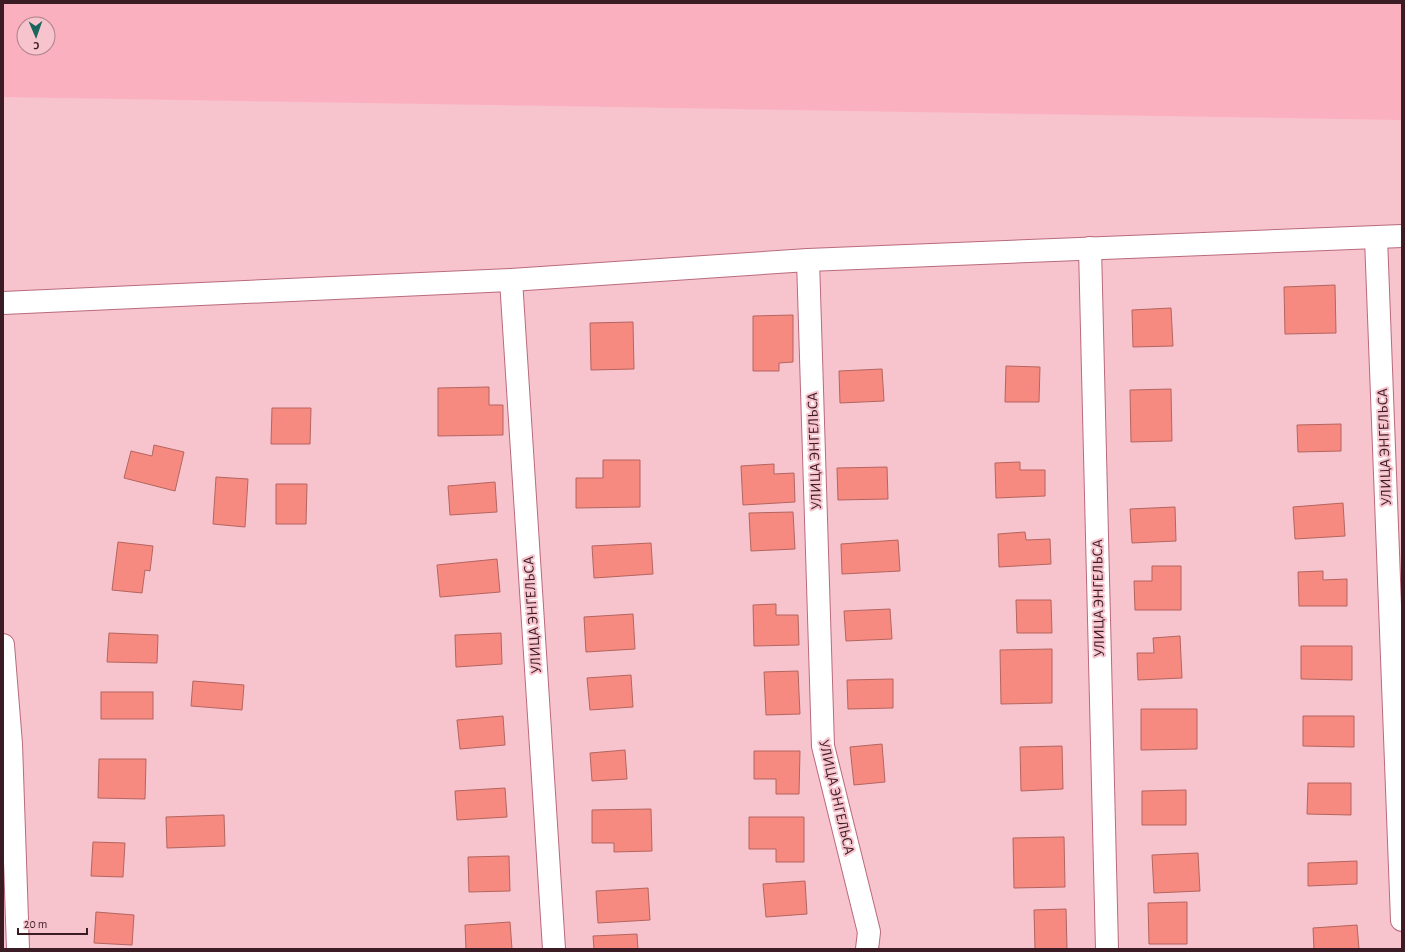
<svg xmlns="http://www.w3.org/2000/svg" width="1405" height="952" viewBox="0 0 1405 952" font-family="'Alegreya Sans',sans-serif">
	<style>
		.built { fill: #fbb0c0; fill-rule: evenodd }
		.building { fill: #f68a81; stroke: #b4655f }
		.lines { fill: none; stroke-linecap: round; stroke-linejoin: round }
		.minor-casing { stroke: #b96b7d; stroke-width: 24 }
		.minor { stroke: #fff; stroke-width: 22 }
		.labels { text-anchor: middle; stroke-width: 4; stroke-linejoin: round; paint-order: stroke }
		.street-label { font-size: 15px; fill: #3c1c24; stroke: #f7c3cd }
	</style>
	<rect width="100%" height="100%" fill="#f7c3cd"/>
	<path class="built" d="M 3,3 L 1402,3 L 1402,120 L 3,97 ZM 24,24 L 48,24 L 48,48 L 24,48 Z"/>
	<g class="building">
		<path d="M 1335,285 L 1336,333 L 1285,334 L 1284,287 Z"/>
		<path d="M 1171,308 L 1173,346 L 1133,347 L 1132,310 Z"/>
		<path d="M 793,315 L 793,362 L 779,363 L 779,371 L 753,371 L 753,316 Z"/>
		<path d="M 633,322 L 634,369 L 591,370 L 590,323 Z"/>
		<path d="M 1006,366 L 1040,367 L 1039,402 L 1005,402 Z"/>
		<path d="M 882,369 L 884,401 L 840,403 L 839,371 Z"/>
		<path d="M 489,387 L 489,405 L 503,405 L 503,435 L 438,436 L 438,388 Z"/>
		<path d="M 1171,389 L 1172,441 L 1131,442 L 1130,390 Z"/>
		<path d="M 272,408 L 311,408 L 310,444 L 271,444 Z"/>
		<path d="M 1341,424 L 1341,451 L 1298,452 L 1297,425 Z"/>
		<path d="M 154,445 L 184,452 L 175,491 L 124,478 L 131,451 L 152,456 Z"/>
		<path d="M 603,460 L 640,460 L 640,507 L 576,508 L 576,478 L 603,478 Z"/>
		<path d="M 1020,462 L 1020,470 L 1045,470 L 1045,496 L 996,498 L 995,463 Z"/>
		<path d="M 774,464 L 774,474 L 794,473 L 795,502 L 743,505 L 741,466 Z"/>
		<path d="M 887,467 L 888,499 L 838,500 L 837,468 Z"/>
		<path d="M 216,477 L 248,479 L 245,527 L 213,524 Z"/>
		<path d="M 495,482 L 497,512 L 450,515 L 448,486 Z"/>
		<path d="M 276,484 L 307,484 L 306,524 L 276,524 Z"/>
		<path d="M 1343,503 L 1345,536 L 1295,539 L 1293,507 Z"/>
		<path d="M 1175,507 L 1176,541 L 1132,543 L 1130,509 Z"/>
		<path d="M 793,512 L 795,549 L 751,551 L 749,513 Z"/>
		<path d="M 1025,532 L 1026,540 L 1050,539 L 1051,564 L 999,567 L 998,534 Z"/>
		<path d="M 898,540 L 900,571 L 842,574 L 841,544 Z"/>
		<path d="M 118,542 L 153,546 L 150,571 L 145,570 L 142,593 L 112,590 Z"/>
		<path d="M 651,543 L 653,574 L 594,578 L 592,546 Z"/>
		<path d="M 497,559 L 500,592 L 440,597 L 437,565 Z"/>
		<path d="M 1152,566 L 1181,566 L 1181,610 L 1135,610 L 1134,581 L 1152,581 Z"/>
		<path d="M 1323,571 L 1323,580 L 1347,579 L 1347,606 L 1299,606 L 1298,572 Z"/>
		<path d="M 1016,600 L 1051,600 L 1052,633 L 1017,633 Z"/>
		<path d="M 776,604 L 776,615 L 798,615 L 799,645 L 754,646 L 753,605 Z"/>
		<path d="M 890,609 L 892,639 L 846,641 L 844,611 Z"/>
		<path d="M 633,614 L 635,649 L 586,652 L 584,617 Z"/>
		<path d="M 109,633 L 158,635 L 157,663 L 107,662 Z"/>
		<path d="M 501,633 L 502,664 L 456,667 L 455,635 Z"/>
		<path d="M 1180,636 L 1182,678 L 1138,680 L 1137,653 L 1154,653 L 1153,638 Z"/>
		<path d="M 1301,646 L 1352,646 L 1352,680 L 1301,679 Z"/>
		<path d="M 1052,649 L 1052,703 L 1001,704 L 1000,650 Z"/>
		<path d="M 798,671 L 800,714 L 766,715 L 764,672 Z"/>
		<path d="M 631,675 L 633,707 L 590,710 L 587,678 Z"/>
		<path d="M 893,679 L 893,708 L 848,709 L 847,680 Z"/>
		<path d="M 193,681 L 244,685 L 242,710 L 191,706 Z"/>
		<rect x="101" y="692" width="52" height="27"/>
		<path d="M 1141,709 L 1197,709 L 1197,749 L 1141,750 Z"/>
		<path d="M 503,716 L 505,745 L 460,749 L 457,720 Z"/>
		<path d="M 1303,716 L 1354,716 L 1354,747 L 1303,746 Z"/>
		<path d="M 882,744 L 885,782 L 854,785 L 850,747 Z"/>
		<path d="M 1062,746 L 1063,789 L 1021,791 L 1020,747 Z"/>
		<path d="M 625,750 L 627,779 L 592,781 L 590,753 Z"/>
		<path d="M 754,751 L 800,751 L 799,794 L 776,794 L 776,779 L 754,779 Z"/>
		<path d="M 99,759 L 146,759 L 145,799 L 98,798 Z"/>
		<path d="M 1308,783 L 1351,783 L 1351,815 L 1307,814 Z"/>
		<path d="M 505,788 L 507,817 L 457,820 L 455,791 Z"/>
		<path d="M 1186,790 L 1186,825 L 1142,825 L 1142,791 Z"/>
		<path d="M 651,809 L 652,851 L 614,852 L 614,843 L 592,843 L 592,810 Z"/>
		<path d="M 224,815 L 225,846 L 167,848 L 166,817 Z"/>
		<path d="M 749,817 L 804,817 L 804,862 L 776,862 L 776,849 L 749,849 Z"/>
		<path d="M 1064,837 L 1065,887 L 1014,888 L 1013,838 Z"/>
		<path d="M 93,842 L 125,843 L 123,877 L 91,876 Z"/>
		<path d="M 1198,853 L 1200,891 L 1154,893 L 1152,855 Z"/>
		<path d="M 509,856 L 510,891 L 469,892 L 468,857 Z"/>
		<path d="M 1357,861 L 1357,884 L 1308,886 L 1308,863 Z"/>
		<path d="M 805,881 L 807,914 L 766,917 L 763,884 Z"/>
		<path d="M 648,888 L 650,920 L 598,923 L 596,891 Z"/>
		<path d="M 1187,902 L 1187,944 L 1149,944 L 1148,903 Z"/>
		<path d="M 1066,909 L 1067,949 L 1035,949 L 1034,910 Z"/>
		<path d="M 96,912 L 134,915 L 132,945 L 94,943 Z"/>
		<path d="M 510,922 L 512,949 L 466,949 L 465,925 Z"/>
		<path d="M 1357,925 L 1359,949 L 1314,949 L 1313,928 Z"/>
		<path d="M 637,934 L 638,949 L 594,949 L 593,936 Z"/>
	</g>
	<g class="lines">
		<g class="minor-casing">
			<g id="minor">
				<path d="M 1376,238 L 1402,920"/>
				<path d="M 1090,248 L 1107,949"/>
				<path d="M 808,260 L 823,746 L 869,932 L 867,949"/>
				<path d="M 511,280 L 554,949"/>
				<path d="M 3,303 L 511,280 L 808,260 L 1402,236"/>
				<path d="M 3,645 L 11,744 L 18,949"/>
			</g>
		</g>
		<use href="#minor" class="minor"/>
	</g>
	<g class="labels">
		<g class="street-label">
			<text transform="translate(1384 447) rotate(-92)" y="5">УЛИЦА ЭНГЕЛЬСА</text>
			<text transform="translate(814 451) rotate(-92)" y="5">УЛИЦА ЭНГЕЛЬСА</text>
			<text transform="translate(1098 598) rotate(-91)" y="5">УЛИЦА ЭНГЕЛЬСА</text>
			<text transform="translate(532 615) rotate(-94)" y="5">УЛИЦА ЭНГЕЛЬСА</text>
			<text transform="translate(837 797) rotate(77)" y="5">УЛИЦА ЭНГЕЛЬСА</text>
		</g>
	</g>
	<rect width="1405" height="952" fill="none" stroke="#3c1c24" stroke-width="8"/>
	<g transform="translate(36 36) rotate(178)"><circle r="19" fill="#f7c3cd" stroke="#ac8089"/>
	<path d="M0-3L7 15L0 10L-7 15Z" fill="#1a655d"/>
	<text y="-6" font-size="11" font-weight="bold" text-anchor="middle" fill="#3c1c24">С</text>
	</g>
	<path d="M18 928v6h69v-6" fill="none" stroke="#3c1c24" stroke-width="2"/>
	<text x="24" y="928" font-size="12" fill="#3c1c24" stroke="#f7c3cd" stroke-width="3" paint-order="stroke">20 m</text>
</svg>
